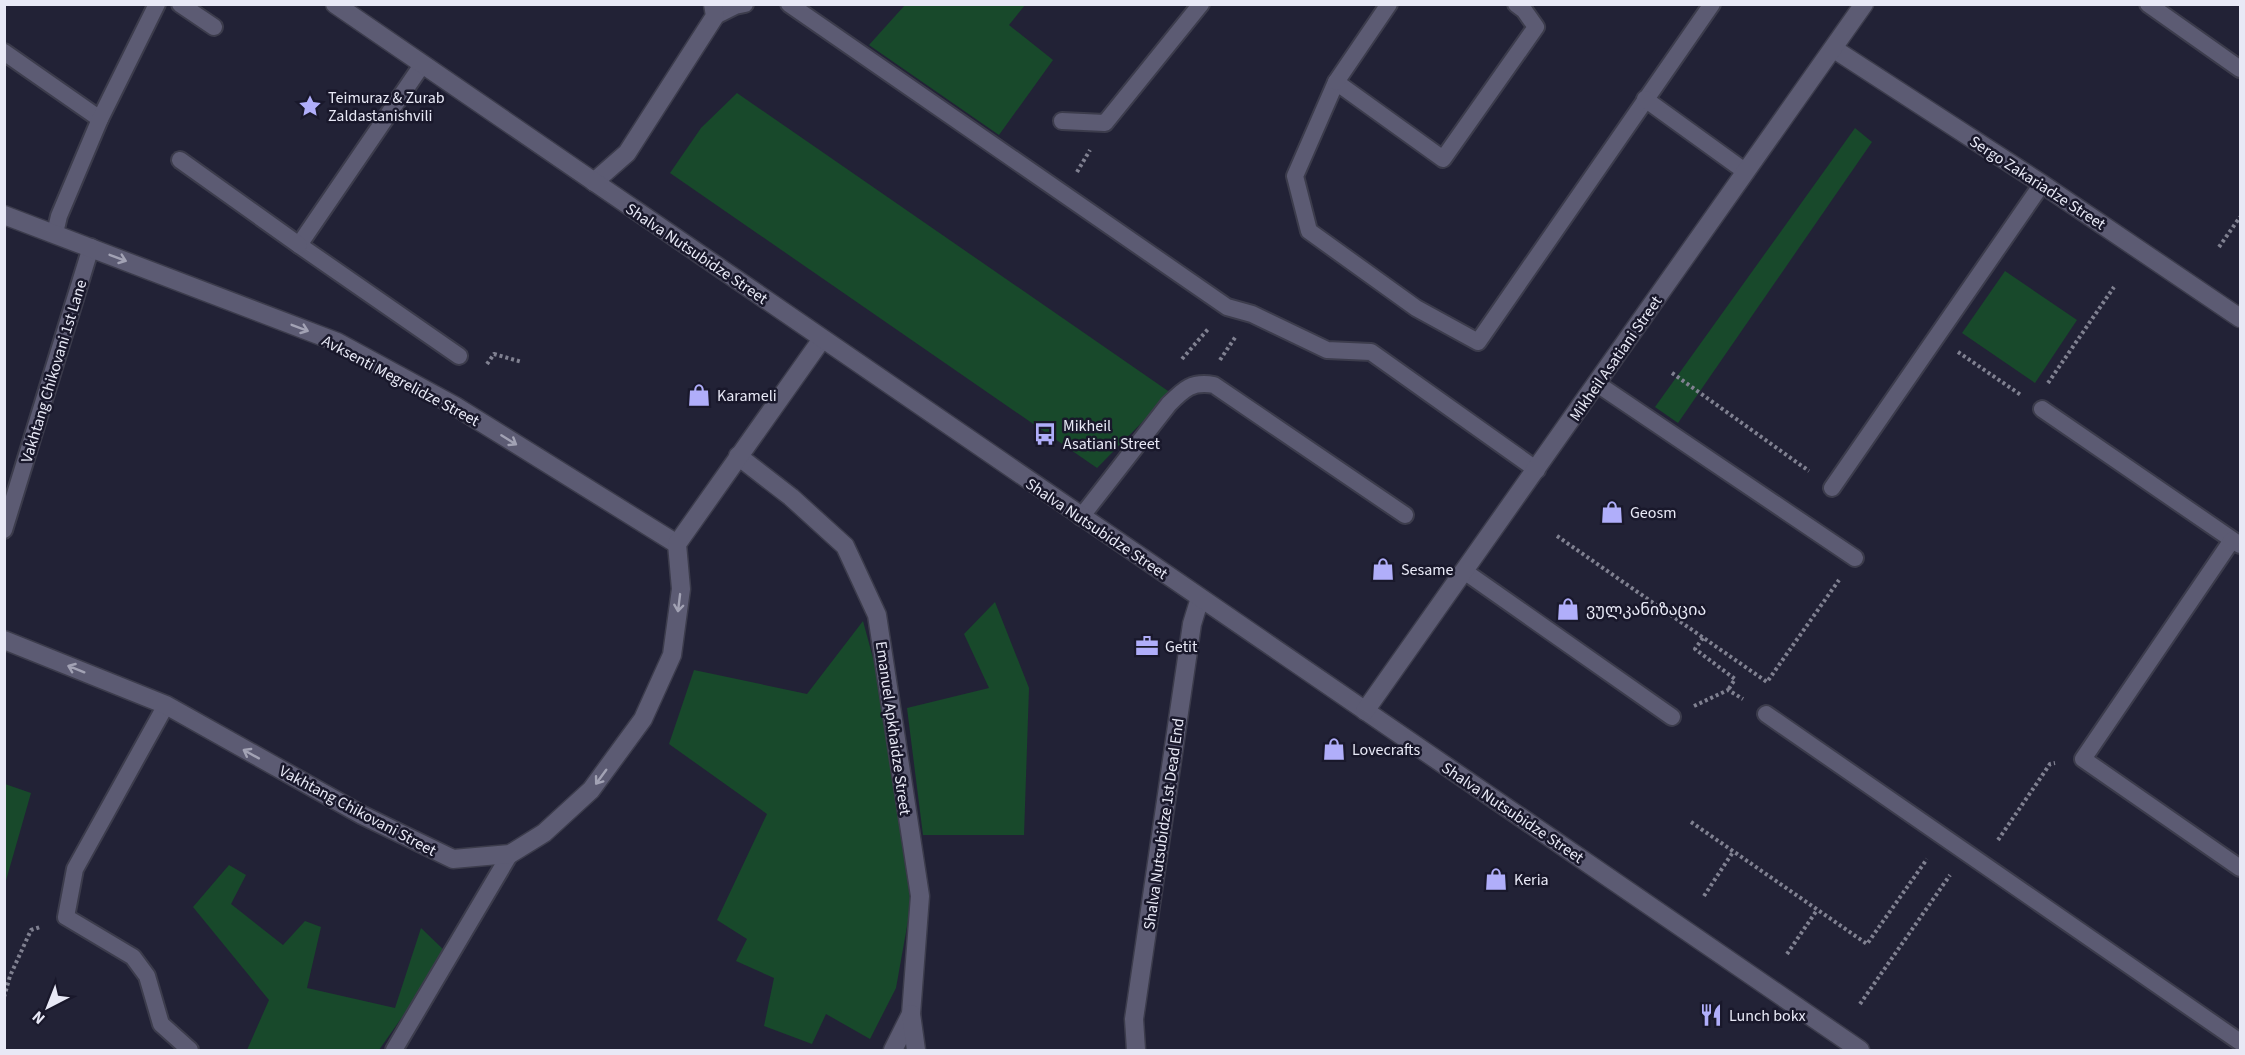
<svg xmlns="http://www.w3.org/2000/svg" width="2245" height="1055" viewBox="0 0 2245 1055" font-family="'Source Sans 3','Noto Sans Georgian',sans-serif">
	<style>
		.green { fill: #18492b }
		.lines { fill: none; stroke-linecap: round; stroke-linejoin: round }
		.lane-casing { stroke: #3c3c4c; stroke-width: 20 }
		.street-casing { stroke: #3c3c4c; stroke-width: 21 }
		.secondary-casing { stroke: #3c3c4c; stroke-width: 21 }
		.path { stroke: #808191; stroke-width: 4; stroke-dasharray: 3 3; stroke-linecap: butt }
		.lane { stroke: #5c5b73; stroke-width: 16 }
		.street { stroke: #5c5b73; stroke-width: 18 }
		.secondary { stroke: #5c5b73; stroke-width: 18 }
		.oneway { stroke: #a2a2b4 }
		.labels { text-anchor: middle; stroke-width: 5; stroke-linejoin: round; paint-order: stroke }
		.poi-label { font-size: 16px; fill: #e8e9f6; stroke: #19182b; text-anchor: start }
		.street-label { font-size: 16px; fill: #e8e9f6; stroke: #19182b }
	</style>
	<rect width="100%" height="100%" fill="#222236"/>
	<g class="green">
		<path d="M 905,5 L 1025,5 L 1009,25 L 1053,60 L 999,135 L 869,45 Z"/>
		<path d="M 737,93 L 1171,393 L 1097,468 L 670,173 L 701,128 Z"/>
		<path d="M 1855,128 L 1872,142 L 1678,423 L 1655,407 Z"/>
		<path d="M 2005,271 L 2077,320 L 2035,383 L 1962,333 Z"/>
		<path d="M 995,602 L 1029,688 L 1024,835 L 923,835 L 907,708 L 989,688 L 964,634 Z"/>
		<path d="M 863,621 L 876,669 L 911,904 L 896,988 L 870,1039 L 826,1014 L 812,1044 L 764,1026 L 774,978 L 736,961 L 747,939 L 717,920 L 767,814 L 669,744 L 694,670 L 807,694 Z"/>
		<path d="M 5,784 L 31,793 L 5,884 L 4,784 Z"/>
		<path d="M 229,865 L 246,875 L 231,904 L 283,945 L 305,921 L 321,927 L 307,988 L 395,1008 L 421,928 L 447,953 L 379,1050 L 247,1050 L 269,1000 L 193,907 Z"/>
	</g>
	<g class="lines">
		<g class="lane-casing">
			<g id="lane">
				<path d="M 180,4 L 214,27"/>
				<path d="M 789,4 L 1227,307 L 1252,314 L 1327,350 L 1371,352 L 1537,470"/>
				<path d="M 1516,4 L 1524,10 L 1536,27 L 1443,159 L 1336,82 L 1295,176 L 1309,231 L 1416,308 L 1478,342 L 1712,4"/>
				<path d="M 2148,4 L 2240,69"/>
				<path d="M 715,16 L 735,6 L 745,4"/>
				<path d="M 4,52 L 100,119"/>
				<path d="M 422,65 L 299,245 L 459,356"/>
				<path d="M 1336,82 L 1389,4"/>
				<path d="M 1645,99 L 1746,172"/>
				<path d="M 1062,121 L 1105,123 L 1201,4"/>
				<path d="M 180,160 L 299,245"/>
				<path d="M 55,233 L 59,216 L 100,119 L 157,4"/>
				<path d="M 1596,383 L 1855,558"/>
				<path d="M 2042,409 L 2240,545"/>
				<path d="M 1832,488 L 2042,184"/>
				<path d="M 1081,517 L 1169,404 C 1184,389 1192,381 1214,385 L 1405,515"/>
				<path d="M 4,530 L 91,247"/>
				<path d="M 2232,540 L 2083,759 L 2240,868"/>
				<path d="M 1464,571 L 1672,717"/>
				<path d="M 166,705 L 75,869 L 66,917 L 133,957 L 147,976 L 161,1024 L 190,1050"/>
				<path d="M 1766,714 L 2240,1042"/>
				<path d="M 394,1050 L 510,854"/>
			</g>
		</g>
		<g class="street-casing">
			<g id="street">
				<path d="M 1834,49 L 2042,184 L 2240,318"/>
				<path d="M 594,182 L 627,153 L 715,16 L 713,4"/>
				<path d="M 4,215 L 337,342 L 455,406 L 677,544"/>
				<path d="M 738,456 L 791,497 L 845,546 L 877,615 L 920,896 L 911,1014 L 893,1050"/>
				<path d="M 4,640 L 166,705 L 362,815 L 453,859 L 510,854 L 544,833 L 591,790 L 643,719 L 672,655 L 681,589 L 677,544 L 822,339"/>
				<path d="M 911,1014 L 916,1050"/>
				<path d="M 1136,1050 L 1134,1019 L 1192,624 L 1200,598"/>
			</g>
		</g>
		<g class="secondary-casing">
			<g id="secondary">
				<path d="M 335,4 L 1860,1050"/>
				<path d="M 1365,711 L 1864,4"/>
			</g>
		</g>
		<g class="path">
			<path d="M 1077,172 L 1090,150"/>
			<path d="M 2219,247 L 2240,217"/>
			<path d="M 1958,352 L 2021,395"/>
			<path d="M 1182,359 L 1209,328"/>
			<path d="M 1220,360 L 1236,336"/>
			<path d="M 487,364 L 494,354 L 522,362"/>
			<path d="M 1672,373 L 1809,471"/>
			<path d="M 2048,383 L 2114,287"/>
			<path d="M 1557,536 L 1767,682 L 1839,580"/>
			<path d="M 1703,638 L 1695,649 L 1735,679 L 1728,690"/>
			<path d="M 1694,706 L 1728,690 L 1743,699"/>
			<path d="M 1691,822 L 1867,944 L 1927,859"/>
			<path d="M 1998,840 L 2050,764 L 2055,763"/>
			<path d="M 1704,896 L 1733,852"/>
			<path d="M 1787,954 L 1817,910"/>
			<path d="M 4,997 L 10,976 L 31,930 L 40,927"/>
			<path d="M 1860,1004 L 1950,875"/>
		</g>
		<use href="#lane" class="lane"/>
		<use href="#street" class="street"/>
		<use href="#secondary" class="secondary"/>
	</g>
	<defs><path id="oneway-shaft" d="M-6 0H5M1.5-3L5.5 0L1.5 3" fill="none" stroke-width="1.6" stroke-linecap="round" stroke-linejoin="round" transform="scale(1.5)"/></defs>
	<g class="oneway">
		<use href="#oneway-shaft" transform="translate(118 258) rotate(21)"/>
		<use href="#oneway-shaft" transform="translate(300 328) rotate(21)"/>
		<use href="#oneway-shaft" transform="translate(509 440) rotate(32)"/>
		<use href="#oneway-shaft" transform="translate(679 603) rotate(97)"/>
		<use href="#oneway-shaft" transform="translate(76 669) rotate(-158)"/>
		<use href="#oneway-shaft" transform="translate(251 754) rotate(-151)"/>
		<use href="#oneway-shaft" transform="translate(601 777) rotate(126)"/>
	</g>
	<defs>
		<g id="sight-bare" transform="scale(1.8)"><path d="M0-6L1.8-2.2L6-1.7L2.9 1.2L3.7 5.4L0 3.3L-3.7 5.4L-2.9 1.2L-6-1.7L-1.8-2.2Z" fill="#b0aefa" stroke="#19182b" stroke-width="2.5" paint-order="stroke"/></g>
		<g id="shop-bare" transform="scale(1.8)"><path d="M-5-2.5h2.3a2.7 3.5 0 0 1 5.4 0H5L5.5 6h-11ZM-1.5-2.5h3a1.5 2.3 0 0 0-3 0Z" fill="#b0aefa" stroke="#19182b" stroke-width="2.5" paint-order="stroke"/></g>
		<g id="bus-bare" transform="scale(1.8)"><path d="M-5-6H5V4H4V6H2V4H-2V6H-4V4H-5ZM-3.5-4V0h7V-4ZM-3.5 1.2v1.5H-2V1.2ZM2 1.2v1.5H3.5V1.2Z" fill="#b0aefa" stroke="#19182b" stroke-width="2.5" paint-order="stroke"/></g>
		<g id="office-bare" transform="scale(1.8)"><path d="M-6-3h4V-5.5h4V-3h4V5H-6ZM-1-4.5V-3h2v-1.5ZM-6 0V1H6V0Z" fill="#b0aefa" stroke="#19182b" stroke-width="2.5" paint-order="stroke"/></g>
		<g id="restaurant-bare" transform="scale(1.8)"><path d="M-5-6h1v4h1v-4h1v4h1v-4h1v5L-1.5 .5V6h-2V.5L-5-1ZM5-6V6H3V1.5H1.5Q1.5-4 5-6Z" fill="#b0aefa" stroke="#19182b" stroke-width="2.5" paint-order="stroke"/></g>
	</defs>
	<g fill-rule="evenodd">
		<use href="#sight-bare" x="310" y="106"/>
		<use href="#shop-bare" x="699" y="395"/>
		<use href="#bus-bare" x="1045" y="434"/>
		<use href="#shop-bare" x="1612" y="512"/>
		<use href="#shop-bare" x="1383" y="569"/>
		<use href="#shop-bare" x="1568" y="609"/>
		<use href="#office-bare" x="1147" y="646"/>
		<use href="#shop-bare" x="1334" y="749"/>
		<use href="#shop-bare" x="1496" y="879"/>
		<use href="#restaurant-bare" x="1711" y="1015"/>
	</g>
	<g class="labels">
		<g class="poi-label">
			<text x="328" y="103">Teimuraz &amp; Zurab<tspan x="328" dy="18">Zaldastanishvili</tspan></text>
			<text x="717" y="401">Karameli</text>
			<text x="1063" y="431">Mikheil<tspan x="1063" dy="18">Asatiani Street</tspan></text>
			<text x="1630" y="518">Geosm</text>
			<text x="1401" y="575">Sesame</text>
			<text x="1586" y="615">ვულკანიზაცია</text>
			<text x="1165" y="652">Getit</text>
			<text x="1352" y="755">Lovecrafts</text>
			<text x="1514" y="885">Keria</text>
			<text x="1729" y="1021">Lunch bokx</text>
		</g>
		<g class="street-label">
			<text transform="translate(2038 182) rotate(33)" y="6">Sergo Zakariadze Street</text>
			<text transform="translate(697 253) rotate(34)" y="6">Shalva Nutsubidze Street</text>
			<text transform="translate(1615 358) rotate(-55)" y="6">Mikheil Asatiani Street</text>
			<text transform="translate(53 371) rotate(-73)" y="6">Vakhtang Chikovani 1st Lane</text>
			<text transform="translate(401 380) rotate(28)" y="6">Avksenti Megrelidze Street</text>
			<text transform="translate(1097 528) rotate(34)" y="6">Shalva Nutsubidze Street</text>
			<text transform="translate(894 728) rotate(82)" y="6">Emanuel Apkhaidze Street</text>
			<text transform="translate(358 810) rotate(28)" y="6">Vakhtang Chikovani Street</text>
			<text transform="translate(1513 812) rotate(34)" y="6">Shalva Nutsubidze Street</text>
			<text transform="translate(1163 824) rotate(-82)" y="6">Shalva Nutsubidze 1st Dead End</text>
		</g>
	</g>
	<rect width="2245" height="1055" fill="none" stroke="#e8e9f6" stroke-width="12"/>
	<g transform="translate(48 1007) rotate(222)" stroke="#19182b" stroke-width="4.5" paint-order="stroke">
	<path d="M0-4.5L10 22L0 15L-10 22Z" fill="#e8e9f6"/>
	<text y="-9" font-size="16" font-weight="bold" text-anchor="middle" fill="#e8e9f6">N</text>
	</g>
</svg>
